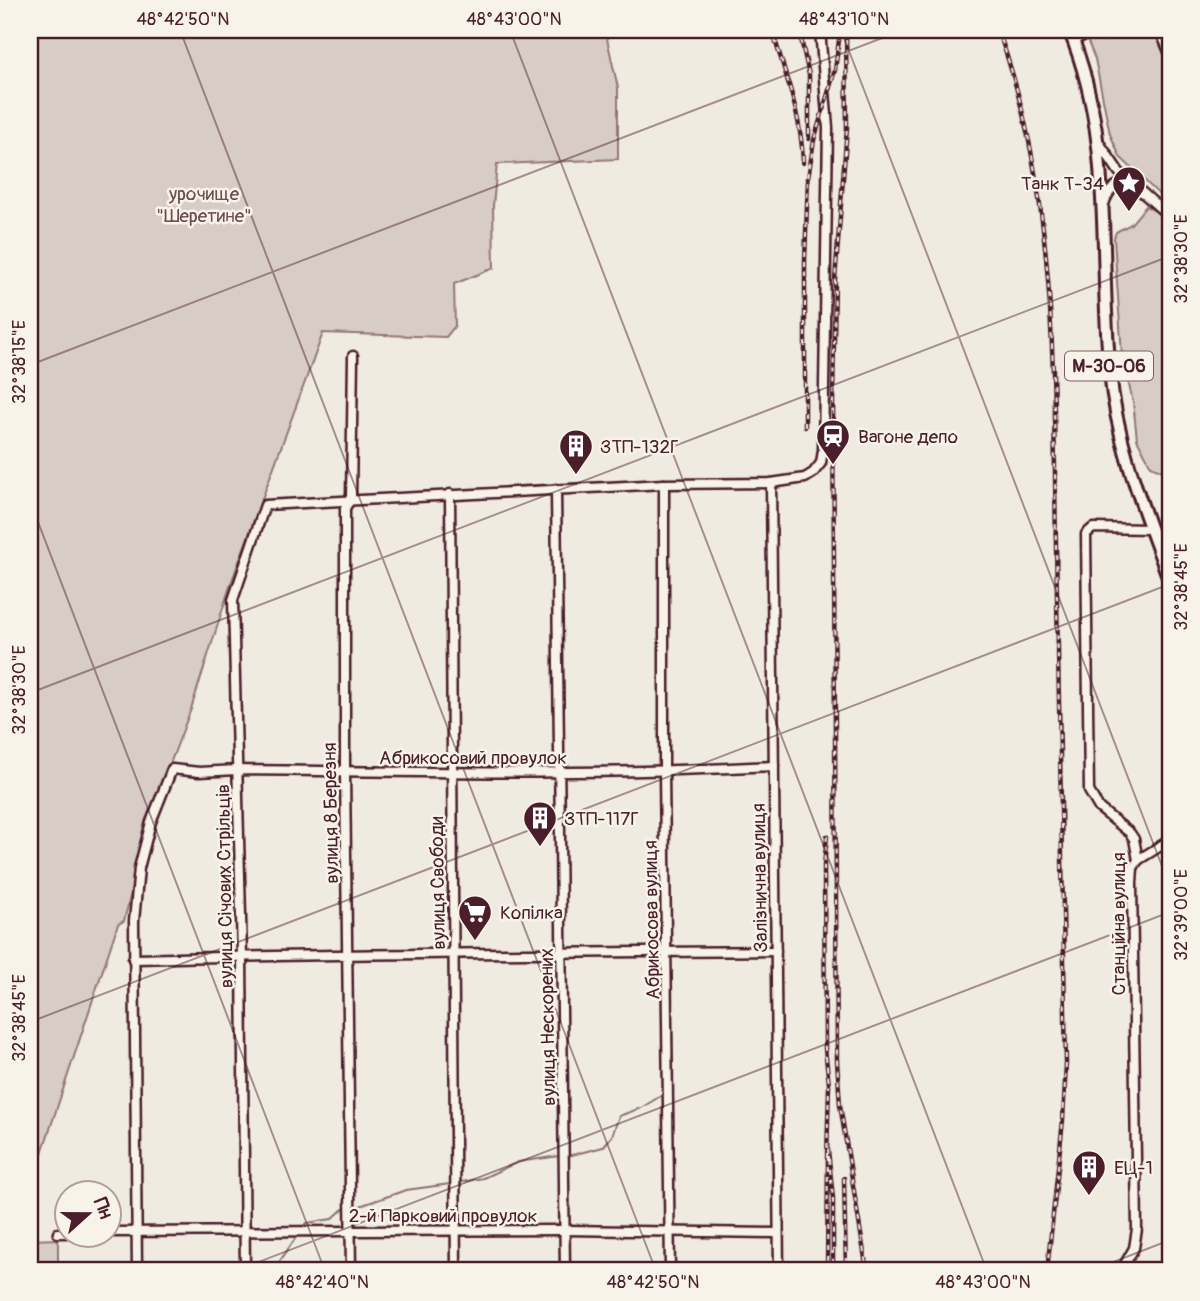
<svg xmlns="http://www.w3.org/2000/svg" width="1200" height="1301" viewBox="0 0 1200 1301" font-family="Pangolin,sans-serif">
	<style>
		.green { fill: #d8cdc6; stroke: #917678; stroke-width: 2 }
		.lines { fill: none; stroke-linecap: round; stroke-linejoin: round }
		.stream { stroke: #8b6f72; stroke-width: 2 }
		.minor-casing { stroke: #4a1f2b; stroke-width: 13 }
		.major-casing { stroke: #4a1f2b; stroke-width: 16 }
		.minor { stroke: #f7f3e8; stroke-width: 8 }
		.major { stroke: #f7f3e8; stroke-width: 10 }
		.rail-casing { stroke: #4a1f2b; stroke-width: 4.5 }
		.rail { stroke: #f7f3e8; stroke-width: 2; stroke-dasharray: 5; stroke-linecap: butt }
		.ticks { fill: none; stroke: #4a1f2b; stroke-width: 2; stroke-opacity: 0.45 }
		.labels { text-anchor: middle; stroke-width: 5; stroke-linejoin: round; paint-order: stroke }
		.shield { fill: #f7f3e8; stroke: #7e5f64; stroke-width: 2 }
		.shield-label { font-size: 18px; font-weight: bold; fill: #4a1f2b }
		.poi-label { font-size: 19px; fill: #4a1f2b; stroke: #f7f3e8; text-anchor: start }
		.park-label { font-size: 19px; fill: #6e4a52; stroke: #f7f3e8 }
		.street-label { font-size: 19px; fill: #4a1f2b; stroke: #f7f3e8 }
		.neatline { fill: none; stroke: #4a1f2b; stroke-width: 2.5 }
		.ticks-label { font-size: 18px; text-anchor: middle; fill: #4a1f2b }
	</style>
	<rect width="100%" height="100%" fill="#f0ebe0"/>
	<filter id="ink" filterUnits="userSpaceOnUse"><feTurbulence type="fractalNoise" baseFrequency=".0143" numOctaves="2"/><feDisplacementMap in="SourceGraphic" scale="14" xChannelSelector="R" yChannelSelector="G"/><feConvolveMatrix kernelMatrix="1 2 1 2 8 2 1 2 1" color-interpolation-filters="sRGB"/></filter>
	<g filter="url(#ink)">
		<g class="green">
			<path d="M 30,30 L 605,30 L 618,88 L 618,159 L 497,164 L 493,206 L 494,268 L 454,284 L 455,326 L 446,337 L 323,333 L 230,586 L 191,709 L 150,816 L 124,921 L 118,924 L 30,1189 Z"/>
			<path d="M 1083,30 L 1154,30 L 1170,68 L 1170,205 L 1120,157 L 1110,134 L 1095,59 Z"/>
			<path d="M 1146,206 L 1157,212 L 1170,224 L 1170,472 L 1165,472 L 1151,466 L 1137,439 L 1133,402 L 1122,355 L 1114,238 L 1116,232 L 1131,224 Z"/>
			<path d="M 58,1239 L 58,1271 L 30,1271 L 30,1240 Z"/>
		</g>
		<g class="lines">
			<g class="stream">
				<path d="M 568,1156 L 603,1147 L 612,1136 L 619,1116 L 641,1108 L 664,1094"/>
				<path d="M 462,1182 L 483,1178 L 518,1162 L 559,1156"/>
				<path d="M 357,1207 L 406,1190 L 450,1184"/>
				<path d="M 302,1229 L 307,1223 L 332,1219 L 343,1209"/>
				<path d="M 273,1271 L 299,1233"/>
			</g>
			<g class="minor-casing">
				<g id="minor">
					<path d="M 1160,30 L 1170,54"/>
					<path d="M 1073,40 L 1096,31 L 1106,35 L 1130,30"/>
					<path d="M 1098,141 L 1119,172 L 1170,217"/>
					<path d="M 1104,204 C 1109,190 1115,181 1131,185"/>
					<path d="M 771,483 L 779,1271"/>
					<path d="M 664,484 L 664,772 L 670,1271"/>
					<path d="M 556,489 L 565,1271"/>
					<path d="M 450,494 L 456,1271"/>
					<path d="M 1138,860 L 1170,840"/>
					<path d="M 133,959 C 347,953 561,953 776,951"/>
					<path d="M 108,1232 L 565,1230 L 778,1233"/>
					<path d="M 58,1233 L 66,1233"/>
					<path d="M 137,1271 L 134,921 L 139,868 L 151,822 L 172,769 L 199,772 L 237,770 C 416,772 595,776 774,766"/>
					<path d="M 245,1271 L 242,956 L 233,600 L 265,505 L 664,484 L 771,483 L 805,478 L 813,473 L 821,463 L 823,450 L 828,128 L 820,30"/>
					<path d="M 351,1271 L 345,772 L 345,508 L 351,499 L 353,356"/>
					<path d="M 1121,1271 L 1134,1248 L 1137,1229 L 1132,883 L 1133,868 L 1138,860 L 1134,839 L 1130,833 L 1099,808 L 1089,791 L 1086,534 L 1093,528 L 1151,529"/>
				</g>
			</g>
			<g class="major-casing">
				<path id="major" d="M 1069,30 C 1115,139 1098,258 1110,372 C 1117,446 1145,513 1170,582"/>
			</g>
			<use href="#minor" class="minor"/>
			<use href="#major" class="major"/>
			<g class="rail-casing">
				<g id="rail">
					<path d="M 772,30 C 785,73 802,117 803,163"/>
					<path d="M 799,30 L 809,75 L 809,139"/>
					<path d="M 846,30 L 847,128 L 835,280 L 833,402 L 837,1061 L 840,1105 L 867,1271"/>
					<path d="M 998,30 C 1058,194 1053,373 1056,546 C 1059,719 1062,891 1066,1063 L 1063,1120 L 1047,1271"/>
					<path d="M 805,427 L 805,261 L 808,178 L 814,140 L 835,70 L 839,40"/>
					<path d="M 827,836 L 824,865 L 825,1049 L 829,1084"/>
					<path d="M 827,1158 L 829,1085"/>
					<path d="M 844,1178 L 846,1271"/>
					<path d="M 827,1271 L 828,1150 L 833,1198 L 833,1271"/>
				</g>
			</g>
			<use href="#rail" class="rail"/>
		</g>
	</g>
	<path class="ticks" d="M 180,30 L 656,1271M 510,30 L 987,1271M 841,30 L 1170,887M 30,37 L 48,30M 30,365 L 903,30M 30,501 L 325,1271M 30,693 L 1170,256M 30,1022 L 1170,584M 235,1271 L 1170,912M 1090,1271 L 1170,1240"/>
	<defs>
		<g id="sight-pin" transform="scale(1.75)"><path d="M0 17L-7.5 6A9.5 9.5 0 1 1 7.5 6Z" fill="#4a1f2b" stroke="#f7f3e8"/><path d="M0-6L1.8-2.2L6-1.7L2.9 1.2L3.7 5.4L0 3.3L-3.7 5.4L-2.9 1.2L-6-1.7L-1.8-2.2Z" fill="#fff"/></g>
		<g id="station-pin" transform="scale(1.75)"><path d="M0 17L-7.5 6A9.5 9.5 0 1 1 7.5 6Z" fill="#4a1f2b" stroke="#f7f3e8"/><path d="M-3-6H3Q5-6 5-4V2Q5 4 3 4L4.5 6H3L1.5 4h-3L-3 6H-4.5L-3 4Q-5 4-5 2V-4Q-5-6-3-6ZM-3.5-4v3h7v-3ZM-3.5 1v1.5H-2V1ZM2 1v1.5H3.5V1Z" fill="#fff"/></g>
		<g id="building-pin" transform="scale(1.75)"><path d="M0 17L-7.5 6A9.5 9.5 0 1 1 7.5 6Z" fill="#4a1f2b" stroke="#f7f3e8"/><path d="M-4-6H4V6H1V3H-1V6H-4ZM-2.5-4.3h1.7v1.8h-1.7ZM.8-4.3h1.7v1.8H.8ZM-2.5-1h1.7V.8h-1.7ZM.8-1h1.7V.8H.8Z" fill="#fff"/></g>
		<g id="supermarket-pin" transform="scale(1.75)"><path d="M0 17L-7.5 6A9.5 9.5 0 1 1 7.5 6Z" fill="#4a1f2b" stroke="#f7f3e8"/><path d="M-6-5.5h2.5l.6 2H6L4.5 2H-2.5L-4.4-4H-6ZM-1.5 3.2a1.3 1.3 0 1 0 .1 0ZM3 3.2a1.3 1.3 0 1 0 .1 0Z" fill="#fff"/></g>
	</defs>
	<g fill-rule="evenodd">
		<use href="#sight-pin" x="1129" y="183"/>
		<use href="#station-pin" x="833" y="436"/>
		<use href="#building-pin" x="576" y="446"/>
		<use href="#building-pin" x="540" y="818"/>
		<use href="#supermarket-pin" x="475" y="912"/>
		<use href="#building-pin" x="1089" y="1167"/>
	</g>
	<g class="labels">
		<rect class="shield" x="1065" y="351.5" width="88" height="29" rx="5"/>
		<g class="shield-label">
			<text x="1109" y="372">М-30-06</text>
		</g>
		<g class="poi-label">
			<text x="1104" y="190" text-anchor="end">Танк Т-34</text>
			<text x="858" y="443">Вагоне депо</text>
			<text x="600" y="453">ЗТП-132Г</text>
			<text x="564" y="825">ЗТП-117Г</text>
			<text x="500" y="919">Копілка</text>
			<text x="1114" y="1174">ЕЦ-1</text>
		</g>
		<g class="park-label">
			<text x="204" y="200">урочище<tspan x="204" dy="22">"Шеретине"</tspan></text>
		</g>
		<g class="street-label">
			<text x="473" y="764">Абрикосовий провулок</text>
			<text transform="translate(330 813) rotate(-91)" y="7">вулиця 8 Березня</text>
			<text transform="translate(759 878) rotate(-91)" y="7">Залізнична вулиця</text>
			<text transform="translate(437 883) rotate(-91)" y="7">вулиця Свободи</text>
			<text transform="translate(224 886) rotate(-91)" y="7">вулиця Січових Стрільців</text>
			<text transform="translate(651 920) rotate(-91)" y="7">Абрикосова вулиця</text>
			<text transform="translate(1118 924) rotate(-90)" y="7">Станційна вулиця</text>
			<text transform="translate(547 1027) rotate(-91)" y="7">вулиця Нескорених</text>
			<text x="443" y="1222">2-й Парковий провулок</text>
		</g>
	</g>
	<rect width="1200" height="1301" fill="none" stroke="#f7f3e8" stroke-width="77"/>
	<g transform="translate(88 1214) rotate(69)"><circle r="33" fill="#f7f3e8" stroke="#b29e9c" stroke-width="2"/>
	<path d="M0-5L12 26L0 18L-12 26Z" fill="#4a1f2b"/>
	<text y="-10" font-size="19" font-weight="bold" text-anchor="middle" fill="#4a1f2b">Пн</text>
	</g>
	<rect x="38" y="38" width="1124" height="1224" class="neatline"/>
	<g class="ticks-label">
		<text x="183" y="25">48°42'50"N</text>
		<text x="514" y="25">48°43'00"N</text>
		<text x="844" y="25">48°43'10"N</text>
		<text transform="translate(1181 259) rotate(-90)" y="6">32°38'30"E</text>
		<text transform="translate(19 362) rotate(-90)" y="6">32°38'15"E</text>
		<text transform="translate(1181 587) rotate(-90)" y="6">32°38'45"E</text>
		<text transform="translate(19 690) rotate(-90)" y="6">32°38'30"E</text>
		<text transform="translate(1181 915) rotate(-90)" y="6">32°39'00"E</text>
		<text transform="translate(19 1018) rotate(-90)" y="6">32°38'45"E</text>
		<text x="322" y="1288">48°42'40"N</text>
		<text x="653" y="1288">48°42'50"N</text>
		<text x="983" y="1288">48°43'00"N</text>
	</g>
</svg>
